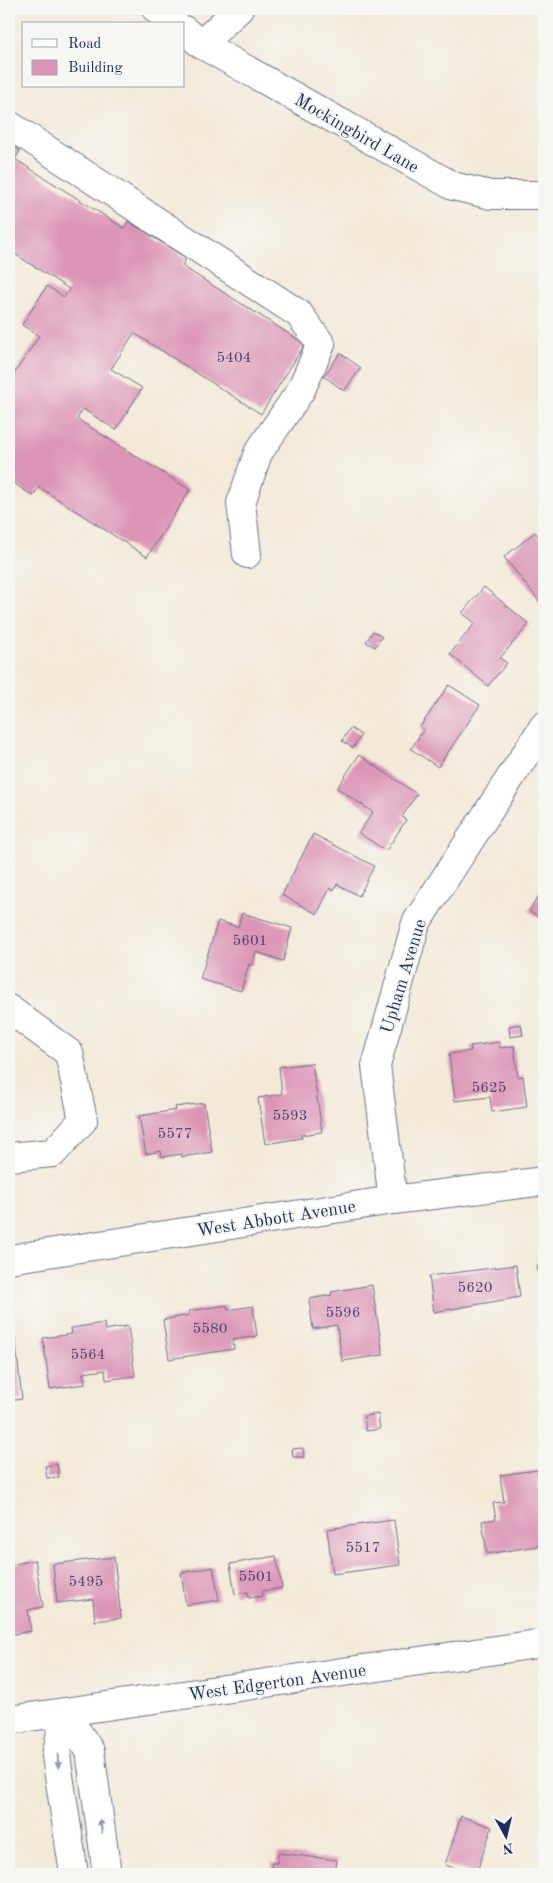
<svg xmlns="http://www.w3.org/2000/svg" width="553" height="1883" viewBox="0 0 553 1883" font-family="'Old Standard TT',serif">
	<style>
		.building { fill: #dc94b5 }
		.lines { fill: none; stroke-linecap: round; stroke-linejoin: round }
		.minor-casing { stroke: #677088; stroke-width: 30 }
		.minor { stroke: #fff; stroke-width: 28 }
		.oneway { fill: #8d97ae }
		.labels { text-anchor: middle; stroke-width: 4; stroke-linejoin: round; paint-order: stroke }
		.number-label { font-size: 15px; fill: #4b4874 }
		.street-label { font-size: 18px; fill: #1b2f5e; stroke: #f6f6f2 }
	</style>
	<rect width="100%" height="100%" fill="#f6f6f2"/>
	<filter id="ink" filterUnits="userSpaceOnUse"><feTurbulence type="fractalNoise" baseFrequency=".02" numOctaves="2"/><feDisplacementMap in="SourceGraphic" scale="10" xChannelSelector="R" yChannelSelector="G"/><feConvolveMatrix kernelMatrix="1 2 1 2 8 2 1 2 1" color-interpolation-filters="sRGB"/></filter>
	<filter id="wash" filterUnits="userSpaceOnUse"><feTurbulence type="fractalNoise" baseFrequency=".0096" numOctaves="4" result="noise"/><feDisplacementMap in="SourceGraphic" scale="20" xChannelSelector="R" yChannelSelector="G"/><feGaussianBlur stdDeviation="1.12" result="paint"/><feColorMatrix in="noise" values="0 0 0 0 0 0 0 0 0 0 0 0 0 0 0 0 0 1.4 0 .05"/><feComposite in="paint" operator="in"/></filter>
	<g filter="url(#wash)">
		<rect width="100%" height="100%" fill="#f3e9d7"/>
		<g id="blocks">
			<g class="building">
				<path d="M 9,144 L 20,151 L 15,159 L 124,228 L 128,221 L 186,258 L 182,266 L 305,344 L 261,414 L 134,333 L 111,369 L 142,388 L 116,430 L 83,409 L 77,419 L 190,490 L 147,557 L 39,487 L 33,496 L 9,480 L 9,375 L 12,377 L 39,336 L 22,325 L 47,286 L 64,297 L 69,289 L 9,250 Z"/>
				<path d="M 340,353 L 361,368 L 344,391 L 324,376 Z"/>
				<path d="M 535,532 L 544,543 L 544,607 L 504,557 Z"/>
				<path d="M 484,587 L 529,624 L 500,658 L 507,663 L 488,686 L 450,654 L 475,623 L 462,613 Z"/>
				<path d="M 373,631 L 382,637 L 375,647 L 366,642 Z"/>
				<path d="M 449,685 L 480,705 L 438,767 L 411,749 L 424,729 L 420,727 Z"/>
				<path d="M 350,728 L 361,735 L 353,748 L 342,741 Z"/>
				<path d="M 359,755 L 417,794 L 402,817 L 406,820 L 386,851 L 359,833 L 373,812 L 337,788 Z"/>
				<path d="M 313,834 L 374,866 L 359,896 L 337,884 L 334,890 L 330,888 L 317,914 L 282,895 Z"/>
				<path d="M 544,888 L 544,921 L 529,911 Z"/>
				<path d="M 242,913 L 292,928 L 283,961 L 256,952 L 252,965 L 249,964 L 241,991 L 200,979 L 218,921 L 238,927 Z"/>
				<path d="M 521,1024 L 523,1035 L 510,1037 L 509,1026 Z"/>
				<path d="M 499,1042 L 500,1048 L 514,1046 L 518,1077 L 523,1076 L 527,1107 L 492,1112 L 490,1097 L 455,1101 L 449,1054 L 471,1051 L 470,1046 Z"/>
				<path d="M 312,1063 L 322,1132 L 301,1135 L 302,1138 L 265,1144 L 258,1098 L 282,1094 L 279,1067 Z"/>
				<path d="M 204,1103 L 212,1152 L 182,1157 L 182,1154 L 162,1157 L 161,1151 L 146,1154 L 139,1116 L 176,1110 L 175,1107 Z"/>
				<path d="M 516,1265 L 520,1297 L 434,1312 L 429,1276 Z"/>
				<path d="M 544,1265 L 544,1298 L 542,1298 L 537,1266 Z"/>
				<path d="M 372,1285 L 383,1355 L 342,1361 L 337,1325 L 313,1329 L 309,1299 L 332,1295 L 331,1292 Z"/>
				<path d="M 227,1305 L 228,1310 L 253,1306 L 257,1336 L 233,1340 L 234,1349 L 169,1359 L 163,1320 L 189,1315 L 189,1311 Z"/>
				<path d="M 104,1323 L 105,1330 L 128,1326 L 135,1376 L 106,1380 L 105,1370 L 83,1373 L 85,1384 L 50,1389 L 43,1338 L 72,1334 L 71,1328 Z"/>
				<path d="M 15,1337 L 22,1399 L 9,1401 L 9,1338 Z"/>
				<path d="M 378,1414 L 380,1429 L 366,1431 L 364,1416 Z"/>
				<path d="M 303,1448 L 304,1457 L 293,1457 L 292,1449 Z"/>
				<path d="M 57,1464 L 59,1477 L 47,1478 L 45,1466 Z"/>
				<path d="M 537,1470 L 544,1519 L 544,1545 L 487,1554 L 482,1521 L 496,1519 L 493,1503 L 504,1502 L 500,1475 Z"/>
				<path d="M 394,1520 L 400,1565 L 333,1574 L 327,1529 Z"/>
				<path d="M 276,1556 L 282,1588 L 262,1591 L 263,1596 L 249,1598 L 248,1592 L 235,1594 L 230,1564 Z"/>
				<path d="M 114,1557 L 121,1618 L 95,1621 L 93,1599 L 57,1603 L 53,1564 Z"/>
				<path d="M 35,1560 L 43,1607 L 28,1610 L 31,1631 L 9,1635 L 9,1565 Z"/>
				<path d="M 213,1567 L 219,1600 L 186,1605 L 181,1573 Z"/>
				<path d="M 461,1816 L 492,1827 L 476,1874 L 445,1865 Z"/>
				<path d="M 278,1853 L 337,1860 L 335,1874 L 270,1874 L 272,1863 L 277,1863 Z"/>
			</g>
		</g>
	</g>
	<g filter="url(#ink)">
		<use href="#blocks" fill-opacity="0" stroke="#677088" stroke-width="1"/>
		<g class="lines">
			<g class="minor-casing">
				<g id="minor">
					<path d="M 156,9 L 175,24"/>
					<path d="M 184,30 L 201,44 L 453,186 L 491,195 L 544,195"/>
					<path d="M 201,44 L 239,9"/>
					<path d="M 9,125 L 299,314 L 321,344 L 301,390 L 258,453 L 241,503 L 247,554"/>
					<path d="M 9,1009 L 69,1053 L 83,1120 L 53,1153 L 9,1157"/>
					<path d="M 393,1200 L 376,1066 L 416,923 L 544,726"/>
					<path d="M 9,1259 L 393,1200 L 544,1181"/>
					<path d="M 65,1713 L 90,1751 L 107,1874"/>
					<path d="M 65,1713 L 56,1756 L 74,1874"/>
					<path d="M 9,1720 L 544,1643"/>
				</g>
			</g>
			<use href="#minor" class="minor"/>
		</g>
		<defs><path id="oneway-solid" d="M-6-.8H1V-3.2L6.5 0L1 3.2V.8H-6Z" transform="scale(1.25)"/></defs>
		<g class="oneway">
			<use href="#oneway-solid" transform="translate(58 1761) rotate(87)"/>
			<use href="#oneway-solid" transform="translate(101 1826) rotate(-98)"/>
		</g>
	</g>
	<g class="labels">
		<g class="number-label">
			<text x="234" y="362">5404</text>
			<text x="250" y="945">5601</text>
			<text x="489" y="1092">5625</text>
			<text x="290" y="1120">5593</text>
			<text x="175" y="1138">5577</text>
			<text x="475" y="1292">5620</text>
			<text x="343" y="1317">5596</text>
			<text x="210" y="1333">5580</text>
			<text x="88" y="1359">5564</text>
			<text x="363" y="1552">5517</text>
			<text x="256" y="1581">5501</text>
			<text x="86" y="1586">5495</text>
		</g>
		<g class="street-label">
			<text transform="translate(357 133) rotate(30)" y="6">Mockingbird Lane</text>
			<text transform="translate(403 976) rotate(-73)" y="6">Upham Avenue</text>
			<text transform="translate(276 1218) rotate(-9)" y="6">West Abbott Avenue</text>
			<text transform="translate(277 1682) rotate(-8)" y="6">West Edgerton Avenue</text>
		</g>
	</g>
	<rect width="553" height="1883" fill="none" stroke="#f6f6f2" stroke-width="30"/>
	<rect x="22" y="22" width="162" height="65" fill="#f6f6f2" stroke="#9ea6b7"/>
	<rect x="32" y="39" width="25" height="8" fill="#ffffff" stroke="#9ea6b7"/>
	<text x="68" y="48" font-size="15" fill="#1b2f5e">Road</text>
	<rect x="32" y="60" width="25" height="15" fill="#dc94b5" stroke="#9ea6b7"/>
	<text x="68" y="72" font-size="15" fill="#1b2f5e">Building</text>
	<g transform="translate(506 1836) rotate(172)" stroke="#f6f6f2" stroke-width="4" paint-order="stroke">
	<path d="M0-4L9 19L0 12L-9 19Z" fill="#1b2f5e"/>
	<text y="-8" font-size="14" font-weight="bold" text-anchor="middle" fill="#1b2f5e">N</text>
	</g>
</svg>
